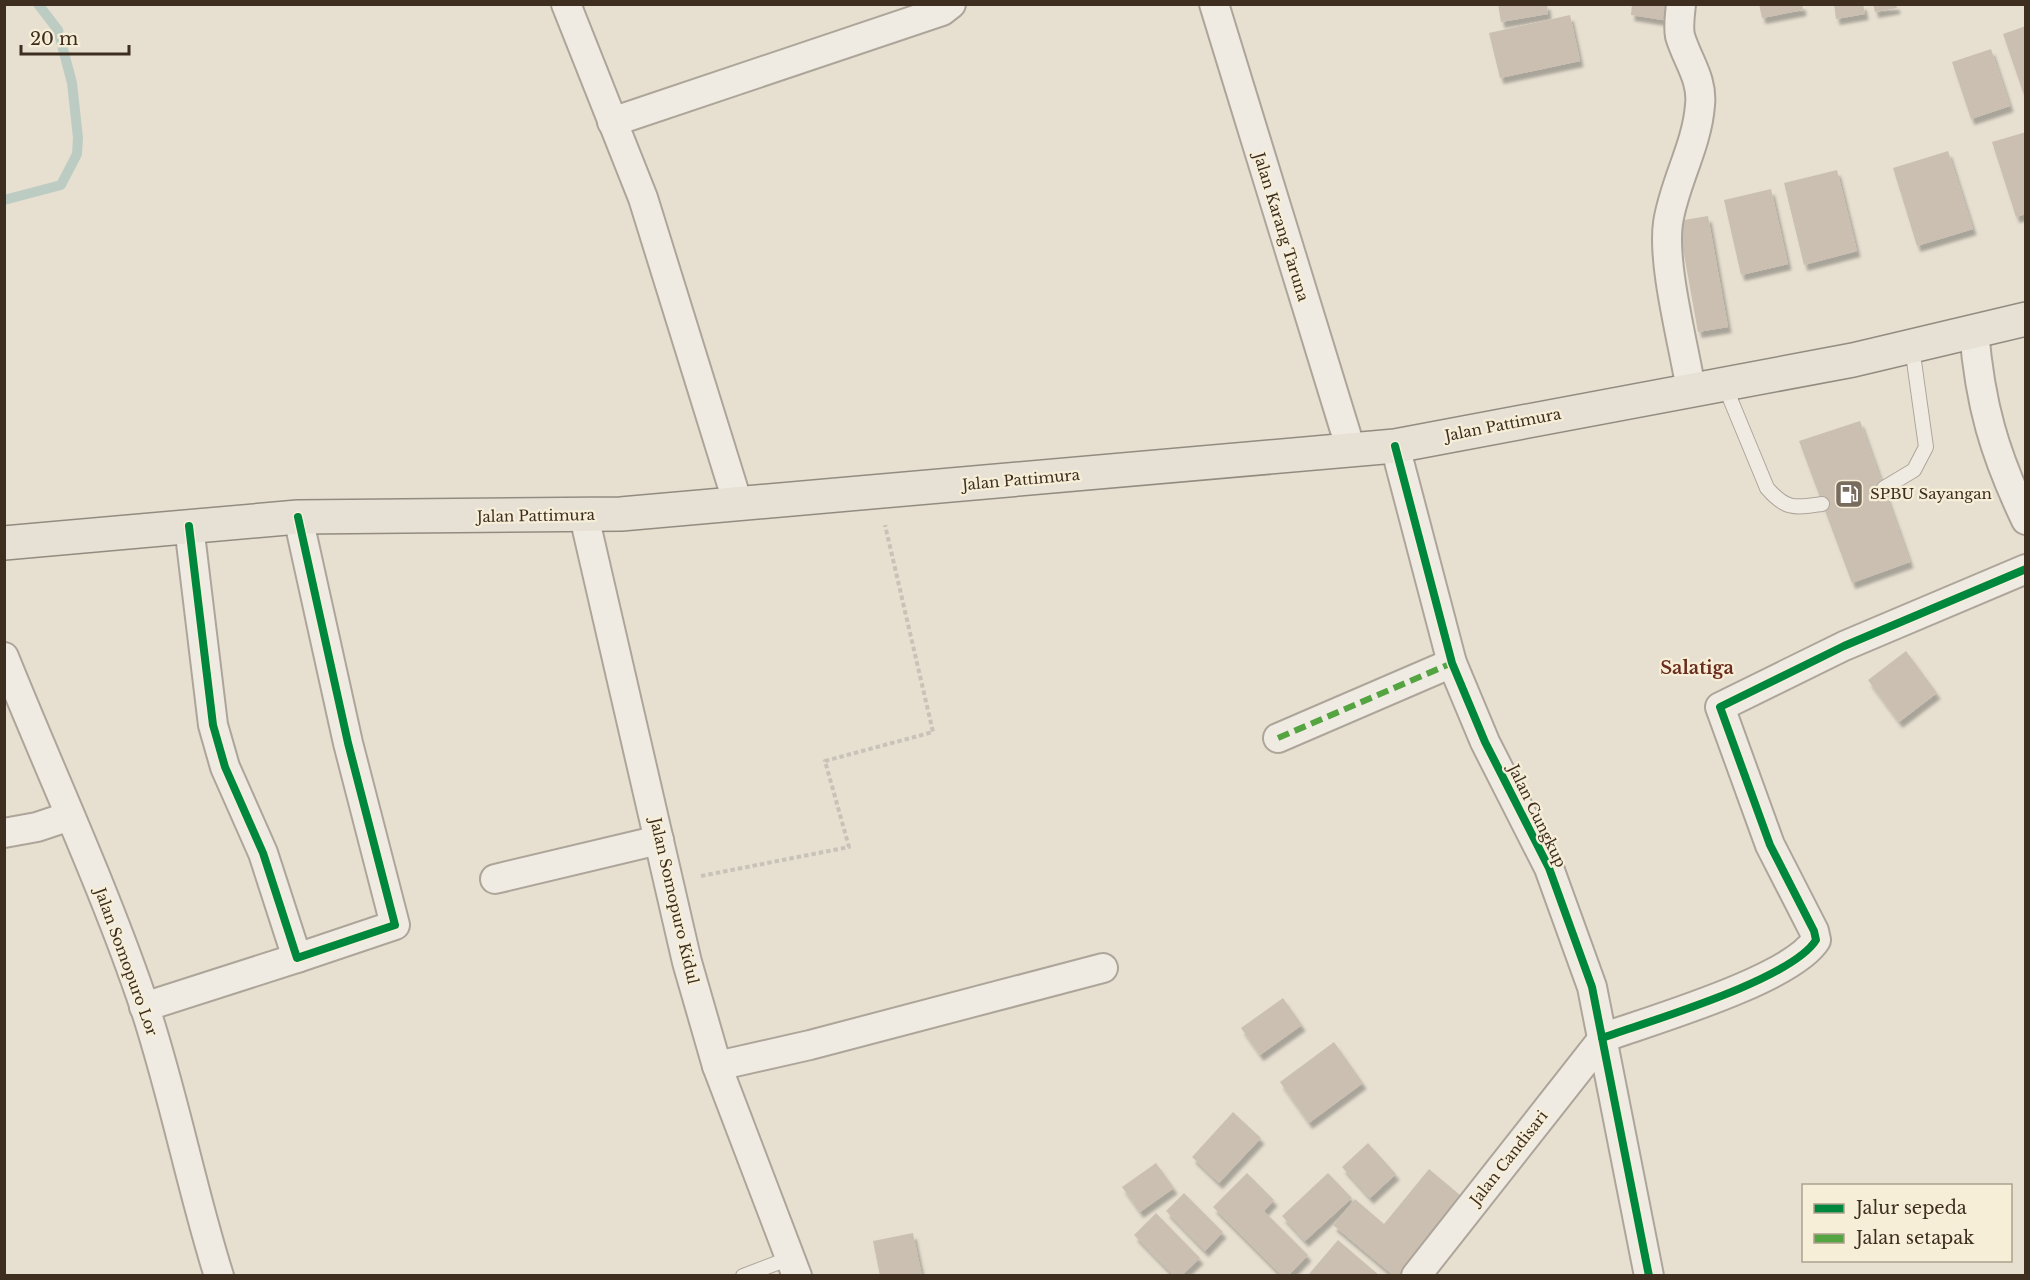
<svg xmlns="http://www.w3.org/2000/svg" width="2030" height="1280" viewBox="0 0 2030 1280" font-family="'Libre Baskerville',serif">
	<style>
		.lines { fill: none; stroke-linecap: round; stroke-linejoin: round }
		.stream { stroke: #bcccc2; stroke-width: 10 }
		.building { fill: #cbbfb2; filter: url(#shadow) }
		.lane-casing { stroke: #ada599; stroke-width: 16 }
		.street-casing { stroke: #ada599; stroke-width: 32 }
		.primary-casing { stroke: #928b80; stroke-width: 36 }
		.path { stroke: #c8c2b9; stroke-width: 4; stroke-dasharray: 4.5 3; stroke-linecap: butt }
		.lane { stroke: #efebe3; stroke-width: 14 }
		.street { stroke: #efebe3; stroke-width: 28 }
		.primary { stroke: #e6e1d4; stroke-width: 33 }
		.quiet { stroke: #54a441; stroke-width: 6; stroke-dasharray: 12 6; stroke-linecap: butt }
		.cycleway-casing { stroke: #f7eed8; stroke-width: 11 }
		.cycleway { stroke: #00873e; stroke-width: 8 }
		.labels { text-anchor: middle; stroke-width: 4.5; stroke-linejoin: round; paint-order: stroke }
		.street-label { font-size: 15px; fill: #3d2e20; stroke: #f7eed8 }
		.poi-label { font-size: 15px; fill: #3d2e20; stroke: #f7eed8; text-anchor: start }
		.quarter-label { font-size: 18px; font-weight: bold; fill: #6b2e1e; stroke: #f7eed8 }
	</style>
	<defs>
		<filter id="shadow"><feDropShadow dx="3.5" dy="6" stdDeviation="1.5" flood-color="#0004"/></filter>
	</defs>
	<rect width="100%" height="100%" fill="#e7e0d1"/>
	<g class="lines">
		<path class="stream" d="M 4,200 L 61,185 L 77,154 L 78,138 L 72,83 L 58,30 L 38,4"/>
	</g>
	<g class="building">
		<path d="M 1498,4 L 1547,4 L 1548,14 L 1501,22 Z"/>
		<path d="M 1632,4 L 1672,4 L 1669,21 L 1631,15 Z"/>
		<path d="M 1759,4 L 1802,4 L 1803,10 L 1762,18 Z"/>
		<path d="M 1834,4 L 1863,4 L 1865,14 L 1836,19 Z"/>
		<path d="M 1873,4 L 1896,4 L 1897,8 L 1875,12 Z"/>
		<path d="M 1570,15 L 1580,61 L 1500,78 L 1489,33 Z"/>
		<path d="M 2026,26 L 2026,98 L 2025,98 L 2003,34 Z"/>
		<path d="M 1991,49 L 2010,106 L 1971,119 L 1952,62 Z"/>
		<path d="M 2026,132 L 2026,214 L 2016,217 L 1992,142 Z"/>
		<path d="M 1948,151 L 1973,229 L 1917,246 L 1893,168 Z"/>
		<path d="M 1837,170 L 1857,251 L 1804,265 L 1784,183 Z"/>
		<path d="M 1771,189 L 1788,264 L 1741,275 L 1724,200 Z"/>
		<path d="M 1708,216 L 1728,327 L 1698,332 L 1678,221 Z"/>
		<path d="M 1860,421 L 1910,562 L 1852,583 L 1799,441 Z"/>
		<path d="M 1906,651 L 1937,693 L 1899,722 L 1868,680 Z"/>
		<path d="M 1283,998 L 1302,1025 L 1260,1055 L 1241,1028 Z"/>
		<path d="M 1334,1042 L 1363,1083 L 1309,1123 L 1280,1082 Z"/>
		<path d="M 1233,1112 L 1261,1138 L 1219,1183 L 1192,1157 Z"/>
		<path d="M 1368,1143 L 1396,1174 L 1370,1198 L 1342,1167 Z"/>
		<path d="M 1156,1163 L 1174,1188 L 1140,1212 L 1122,1187 Z"/>
		<path d="M 1429,1169 L 1466,1200 L 1405,1276 L 1394,1276 L 1333,1225 L 1355,1199 L 1384,1224 Z"/>
		<path d="M 1247,1173 L 1274,1200 L 1264,1211 L 1308,1255 L 1288,1276 L 1282,1276 L 1213,1207 Z"/>
		<path d="M 1328,1173 L 1352,1198 L 1305,1241 L 1282,1216 Z"/>
		<path d="M 1184,1193 L 1223,1232 L 1205,1251 L 1166,1211 Z"/>
		<path d="M 1156,1213 L 1200,1258 L 1181,1276 L 1174,1276 L 1134,1235 Z"/>
		<path d="M 913,1233 L 922,1276 L 880,1276 L 873,1241 Z"/>
		<path d="M 1338,1240 L 1380,1276 L 1311,1276 L 1309,1274 Z"/>
	</g>
	<g class="lines">
		<g class="lane-casing">
			<g id="lane">
				<path d="M 1724,384 L 1767,488 C 1786,510 1794,508 1822,504"/>
				<path d="M 1884,488 L 1914,470 L 1926,447 L 1912,347"/>
				<path d="M 743,1276 L 790,1258"/>
			</g>
		</g>
		<g class="street-casing">
			<g id="street">
				<path d="M 566,4 L 643,198 L 738,504"/>
				<path d="M 1214,4 L 1351,450"/>
				<path d="M 1681,4 C 1680,15 1678,26 1680,36 C 1687,60 1703,79 1700,105 C 1697,146 1674,183 1668,223 C 1662,265 1684,346 1691,390"/>
				<path d="M 612,122 L 942,11 L 951,4"/>
				<path d="M 1974,331 C 1980,404 1994,453 2026,520"/>
				<path d="M 1395,446 L 1452,663 L 1485,742 L 1549,868 L 1592,987 L 1649,1276"/>
				<path d="M 584,516 L 687,962 L 717,1066 L 797,1276"/>
				<path d="M 189,526 L 213,725 L 225,767 L 263,853 L 297,958 L 395,925 L 348,743 L 298,517"/>
				<path d="M 4,657 C 51,774 105,889 145,1008 C 174,1096 191,1187 219,1276"/>
				<path d="M 1278,738 L 1452,663"/>
				<path d="M 4,833 L 37,827 L 70,816"/>
				<path d="M 495,879 L 659,840"/>
				<path d="M 144,1007 L 297,958"/>
				<path d="M 1602,1038 C 1649,1021 1791,980 1816,940 L 1814,931 L 1770,845 L 1720,707 L 1844,646 L 2026,569"/>
				<path d="M 717,1066 L 810,1045 L 1103,968"/>
				<path d="M 1416,1276 L 1601,1041"/>
			</g>
		</g>
		<g class="primary-casing">
			<path id="primary" d="M 4,543 L 298,517 L 621,514 L 1395,446 L 1853,360 L 2026,319"/>
		</g>
		<path class="path" d="M 701,876 L 849,847 L 825,761 L 933,732 L 885,525"/>
		<use href="#lane" class="lane"/>
		<use href="#street" class="street"/>
		<use href="#primary" class="primary"/>
		<path class="quiet" d="M 1278,738 L 1452,663"/>
		<g class="cycleway-casing">
			<g id="cycleway">
				<path d="M 1395,446 L 1452,663 L 1485,742 L 1549,868 L 1592,987 L 1649,1276"/>
				<path d="M 189,526 L 213,725 L 225,767 L 263,853 L 297,958 L 395,925 L 348,743 L 298,517"/>
				<path d="M 1602,1038 C 1649,1021 1791,980 1816,940 L 1814,931 L 1770,845 L 1720,707 L 1844,646 L 2026,569"/>
			</g>
		</g>
		<use href="#cycleway" class="cycleway"/>
	</g>
	<defs>
		<g id="fuel-square" transform="scale(1.5)"><rect x="-9" y="-9" width="18" height="18" rx="4" fill="#786c5e" stroke="#f7eed8"/><path d="M-5.5-6h7V0h2V4h1.3V-2.5L3-4.5l.8-.8L6-3V5H2.5V1h-1V6h-7ZM-4.2-4.7v3.2H.2V-4.7Z" fill="#fff"/></g>
	</defs>
	<g fill-rule="evenodd">
		<use href="#fuel-square" x="1849" y="494"/>
	</g>
	<g class="labels">
		<g class="street-label">
			<text transform="translate(1281 227) rotate(73)" y="5">Jalan Karang Taruna</text>
			<text transform="translate(1503 425) rotate(-11)" y="5">Jalan Pattimura</text>
			<text transform="translate(1021 480) rotate(-5)" y="5">Jalan Pattimura</text>
			<text transform="translate(536 516) rotate(-1)" y="5">Jalan Pattimura</text>
			<text transform="translate(1537 816) rotate(64)" y="5">Jalan Cungkup</text>
			<text transform="translate(674 901) rotate(77)" y="5">Jalan Somopuro Kidul</text>
			<text transform="translate(126 962) rotate(70)" y="5">Jalan Somopuro Lor</text>
			<text transform="translate(1509 1158) rotate(-52)" y="5">Jalan Candisari</text>
		</g>
		<g class="poi-label">
			<text x="1870" y="499">SPBU Sayangan</text>
		</g>
		<g class="quarter-label">
			<text x="1697" y="674">Salatiga</text>
		</g>
	</g>
	<rect width="2030" height="1280" fill="none" stroke="#3d2e20" stroke-width="12"/>
	<rect x="1802" y="1184" width="210" height="78" fill="#f7eed8" stroke="#ada18e" stroke-width="1.5"/>
	<rect x="1814" y="1204" width="30" height="9" fill="#00873e" stroke="#ada18e" stroke-width="1.5"/>
	<text x="1856" y="1214" font-size="18" fill="#3d2e20">Jalur sepeda</text>
	<rect x="1814" y="1234" width="30" height="9" fill="#54a441" stroke="#ada18e" stroke-width="1.5"/>
	<text x="1856" y="1244" font-size="18" fill="#3d2e20">Jalan setapak</text>
	<path d="M21 45v9h108v-9" fill="none" stroke="#3d2e20" stroke-width="3"/>
	<text x="30" y="45" font-size="18" fill="#3d2e20" stroke="#f7eed8" stroke-width="4.5" paint-order="stroke">20 m</text>
</svg>
